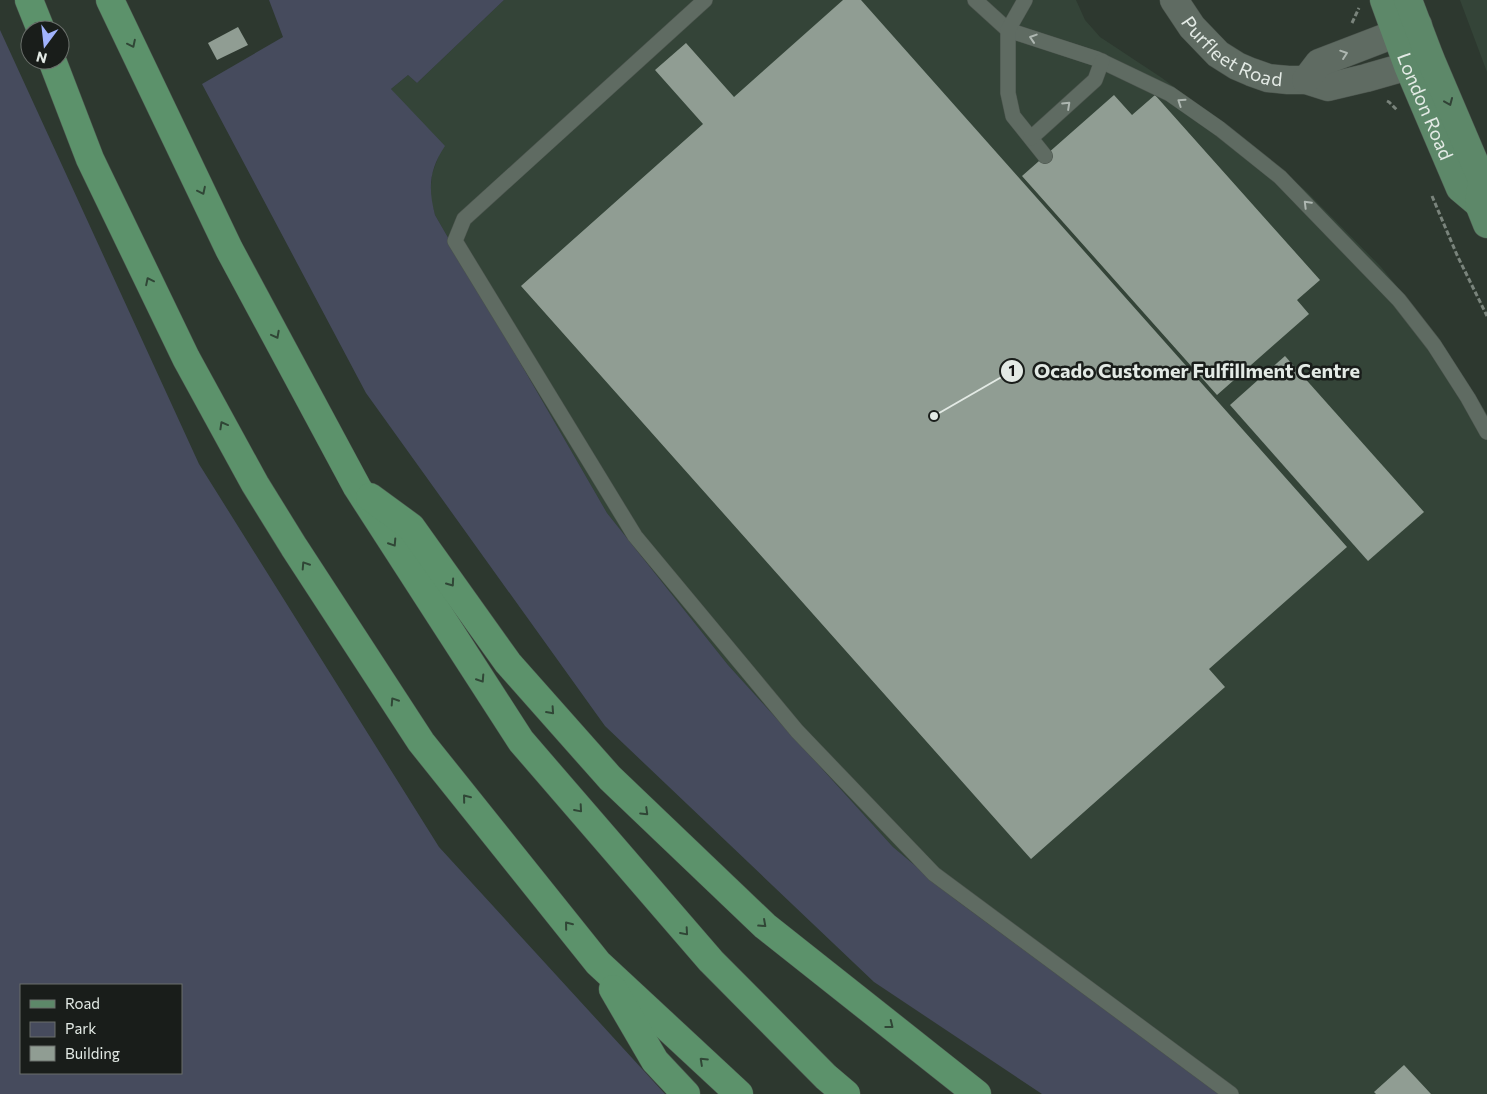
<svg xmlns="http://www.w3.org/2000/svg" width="1487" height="1094" viewBox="0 0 1487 1094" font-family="Commissioner,sans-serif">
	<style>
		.built { fill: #344438 }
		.green { fill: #464b5d; fill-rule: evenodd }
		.building { fill: #909d93 }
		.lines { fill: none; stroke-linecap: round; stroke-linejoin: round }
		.service-casing { stroke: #4b544d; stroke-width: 16 }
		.tertiary-casing { stroke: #4b544d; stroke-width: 29 }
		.primary-casing { stroke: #4b544d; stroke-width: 29 }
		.trunk-casing { stroke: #4b544d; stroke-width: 29 }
		.path { stroke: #7a847c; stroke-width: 3; stroke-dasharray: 5 2.5; stroke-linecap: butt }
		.service { stroke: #5f6b62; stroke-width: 15 }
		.tertiary { stroke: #5f6b62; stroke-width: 28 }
		.primary { stroke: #5d8869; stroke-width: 28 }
		.trunk { stroke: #5c926b; stroke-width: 28 }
		.oneway { stroke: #aeb7b1 }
		.oneway2 { stroke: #304636 }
		.oneway3 { stroke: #314236 }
		.labels { text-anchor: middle; stroke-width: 5; stroke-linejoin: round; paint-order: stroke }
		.street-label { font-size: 19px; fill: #e3eae5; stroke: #191d1a }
		.leader { fill: none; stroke: #e3eae5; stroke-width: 2 }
		.callout-dot { fill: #e3eae5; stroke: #191d1a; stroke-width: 2 }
		.mark-label { font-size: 15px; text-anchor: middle; font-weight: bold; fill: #111 }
		.callout-label { font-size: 20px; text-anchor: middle; font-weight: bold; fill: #e3eae5; stroke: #191d1a; stroke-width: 5; stroke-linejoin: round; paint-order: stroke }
	</style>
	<rect width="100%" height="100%" fill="#2d382f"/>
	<g class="built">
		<path d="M 504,0 L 1076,0 L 1085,20 L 1100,37 L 1162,78 L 1255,147 L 1307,192 L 1381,267 L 1438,337 L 1487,414 L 1487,1094 L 1221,1094 L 956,900 L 893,847 L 728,665 L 607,513 L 435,215 L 430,197 L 432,174 L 439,155 L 391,89 L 408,75 L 417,83 Z"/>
		<path d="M 1460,0 L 1487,0 L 1487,72 Z"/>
	</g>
	<g class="green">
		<path d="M 269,0 L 504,0 L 417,83 L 408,75 L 391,89 L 445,146 C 429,170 428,188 435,215 L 607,513 L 728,665 L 893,847 L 956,900 L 1221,1094 L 1042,1094 L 874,982 L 605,726 L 366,393 L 202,84 L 283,37 Z"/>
		<path d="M 0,30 L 199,464 L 439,847 L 665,1094 L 0,1094 ZM 181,985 L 181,1073 L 21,1073 L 21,985 Z"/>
	</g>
	<g class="building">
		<path d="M 843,0 L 861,0 L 1347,547 L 1209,669 L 1225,687 L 1031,859 L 521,286 L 703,124 L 655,70 L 686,43 L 734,97 Z"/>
		<path d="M 238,27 L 248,45 L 217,60 L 208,43 Z"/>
		<path d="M 1114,95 L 1132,115 L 1155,95 L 1320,280 L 1297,300 L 1309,314 L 1217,395 L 1022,176 Z"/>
		<path d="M 1285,356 L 1424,512 L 1368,561 L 1230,405 Z"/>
		<path d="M 1404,1065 L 1431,1094 L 1376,1094 L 1374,1092 Z"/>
	</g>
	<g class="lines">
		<g class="service-casing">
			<g id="service">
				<path d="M 705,0 L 464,219 L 455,241 L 635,536 L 797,731 L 934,874 L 1231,1094"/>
				<path d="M 975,0 L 1008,30 L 1097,59 L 1170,94 L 1220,129 L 1280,177 L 1399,300 L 1434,345 L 1468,398 L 1487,432"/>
				<path d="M 1025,0 L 1008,30 L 1008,93 L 1013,116 L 1045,156"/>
				<path d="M 1031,138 L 1095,80 L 1102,61"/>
			</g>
		</g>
		<g class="tertiary-casing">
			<g id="tertiary">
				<path id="s1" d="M 1174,0 L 1192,27 L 1218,54 L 1237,66 L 1251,72 L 1268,78 L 1288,80 L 1306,80 L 1328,87 L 1366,78 L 1408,66 L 1430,58"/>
				<path d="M 1306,80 L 1319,63 L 1418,25"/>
			</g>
		</g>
		<g class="primary-casing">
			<g id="primary">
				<path id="s2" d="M 1384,0 L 1408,66 L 1460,188 L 1479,204"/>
				<path d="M 1408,0 L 1430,58 L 1482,180 L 1479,204 L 1487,224"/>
			</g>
		</g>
		<g class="trunk-casing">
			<g id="trunk">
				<path d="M 29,0 L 41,30"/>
				<path d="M 110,0 L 229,249 L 357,487 L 521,741 L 711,961 L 826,1077 L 846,1094"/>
				<path d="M 52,60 L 90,159 L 186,358 L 255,484 L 294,547 L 421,742 L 598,963 L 739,1094"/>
				<path d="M 370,497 L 411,527 L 508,663 L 610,778 L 765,926 L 977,1094"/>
				<path d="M 613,989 L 655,1061 L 686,1094"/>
			</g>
		</g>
		<g class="path">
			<path d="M 1352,23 L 1359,8"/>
			<path d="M 1387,101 L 1389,102 L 1397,110"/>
			<path d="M 1432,196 L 1457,255 L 1487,316"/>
		</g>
		<use href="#service" class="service"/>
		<use href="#tertiary" class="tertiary"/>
		<use href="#primary" class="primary"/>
		<use href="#trunk" class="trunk"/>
	</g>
	<defs><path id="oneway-chevron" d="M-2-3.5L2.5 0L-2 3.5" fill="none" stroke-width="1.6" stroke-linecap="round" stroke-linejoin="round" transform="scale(1.25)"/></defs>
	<g class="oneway">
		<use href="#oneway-chevron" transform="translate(1033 38) rotate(-162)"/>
		<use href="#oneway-chevron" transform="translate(1344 54) rotate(-19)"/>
		<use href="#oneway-chevron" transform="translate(1181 102) rotate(-146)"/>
		<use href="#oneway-chevron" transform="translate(1067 105) rotate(-43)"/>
		<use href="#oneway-chevron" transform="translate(1307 204) rotate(-135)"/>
	</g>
	<g class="oneway2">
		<use href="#oneway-chevron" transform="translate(132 44) rotate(64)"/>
		<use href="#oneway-chevron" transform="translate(202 191) rotate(64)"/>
		<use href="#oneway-chevron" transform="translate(149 281) rotate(-116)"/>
		<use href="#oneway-chevron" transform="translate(276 335) rotate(62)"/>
		<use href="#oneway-chevron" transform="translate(223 425) rotate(-119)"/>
		<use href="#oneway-chevron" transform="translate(393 543) rotate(57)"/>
		<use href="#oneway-chevron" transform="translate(305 565) rotate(-123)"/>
		<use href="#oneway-chevron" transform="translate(451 583) rotate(55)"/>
		<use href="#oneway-chevron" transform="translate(481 679) rotate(57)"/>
		<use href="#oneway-chevron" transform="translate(394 701) rotate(-123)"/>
		<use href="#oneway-chevron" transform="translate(551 711) rotate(48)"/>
		<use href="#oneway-chevron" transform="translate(466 798) rotate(-129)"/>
		<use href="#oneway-chevron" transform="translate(579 809) rotate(49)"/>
		<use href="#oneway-chevron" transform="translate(645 812) rotate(44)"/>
		<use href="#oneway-chevron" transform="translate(763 924) rotate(42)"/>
		<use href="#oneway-chevron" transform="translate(568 925) rotate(-129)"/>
		<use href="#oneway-chevron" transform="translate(685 932) rotate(49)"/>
		<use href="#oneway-chevron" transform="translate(890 1025) rotate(38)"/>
		<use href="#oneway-chevron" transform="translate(703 1061) rotate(-137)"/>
	</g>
	<use class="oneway3" href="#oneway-chevron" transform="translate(1449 102) rotate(67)"/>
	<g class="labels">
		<g class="street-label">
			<text dy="7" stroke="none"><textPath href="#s1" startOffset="81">Purfleet Road</textPath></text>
			<text dy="7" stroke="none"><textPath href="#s2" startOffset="114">London Road</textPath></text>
		</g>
	</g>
	<path class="leader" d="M934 416L1012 371"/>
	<g class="callout-dot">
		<circle cx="934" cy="416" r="5"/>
		<circle cx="1012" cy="371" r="12"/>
	</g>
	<g class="mark-label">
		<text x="1012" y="376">1</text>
	</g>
	<g class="callout-label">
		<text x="1197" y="378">Ocado Customer Fulfillment Centre</text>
	</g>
	<rect x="20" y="984" width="162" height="90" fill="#191d1a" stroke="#6a6f6b"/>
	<rect x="30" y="1000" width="25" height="8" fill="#5d8869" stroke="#6a6f6b"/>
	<text x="65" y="1009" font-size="15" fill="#e3eae5">Road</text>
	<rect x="30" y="1022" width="25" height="15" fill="#464b5d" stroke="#6a6f6b"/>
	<text x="65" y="1034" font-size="15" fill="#e3eae5">Park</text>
	<rect x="30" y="1046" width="25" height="15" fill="#909d93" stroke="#6a6f6b"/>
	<text x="65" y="1059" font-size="15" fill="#e3eae5">Building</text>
	<g transform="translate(45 45) rotate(195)"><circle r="24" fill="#191d1a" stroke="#6a6f6b"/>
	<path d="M0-4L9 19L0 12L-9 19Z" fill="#a1b3fd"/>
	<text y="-8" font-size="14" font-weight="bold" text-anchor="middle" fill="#e3eae5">N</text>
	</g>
</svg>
